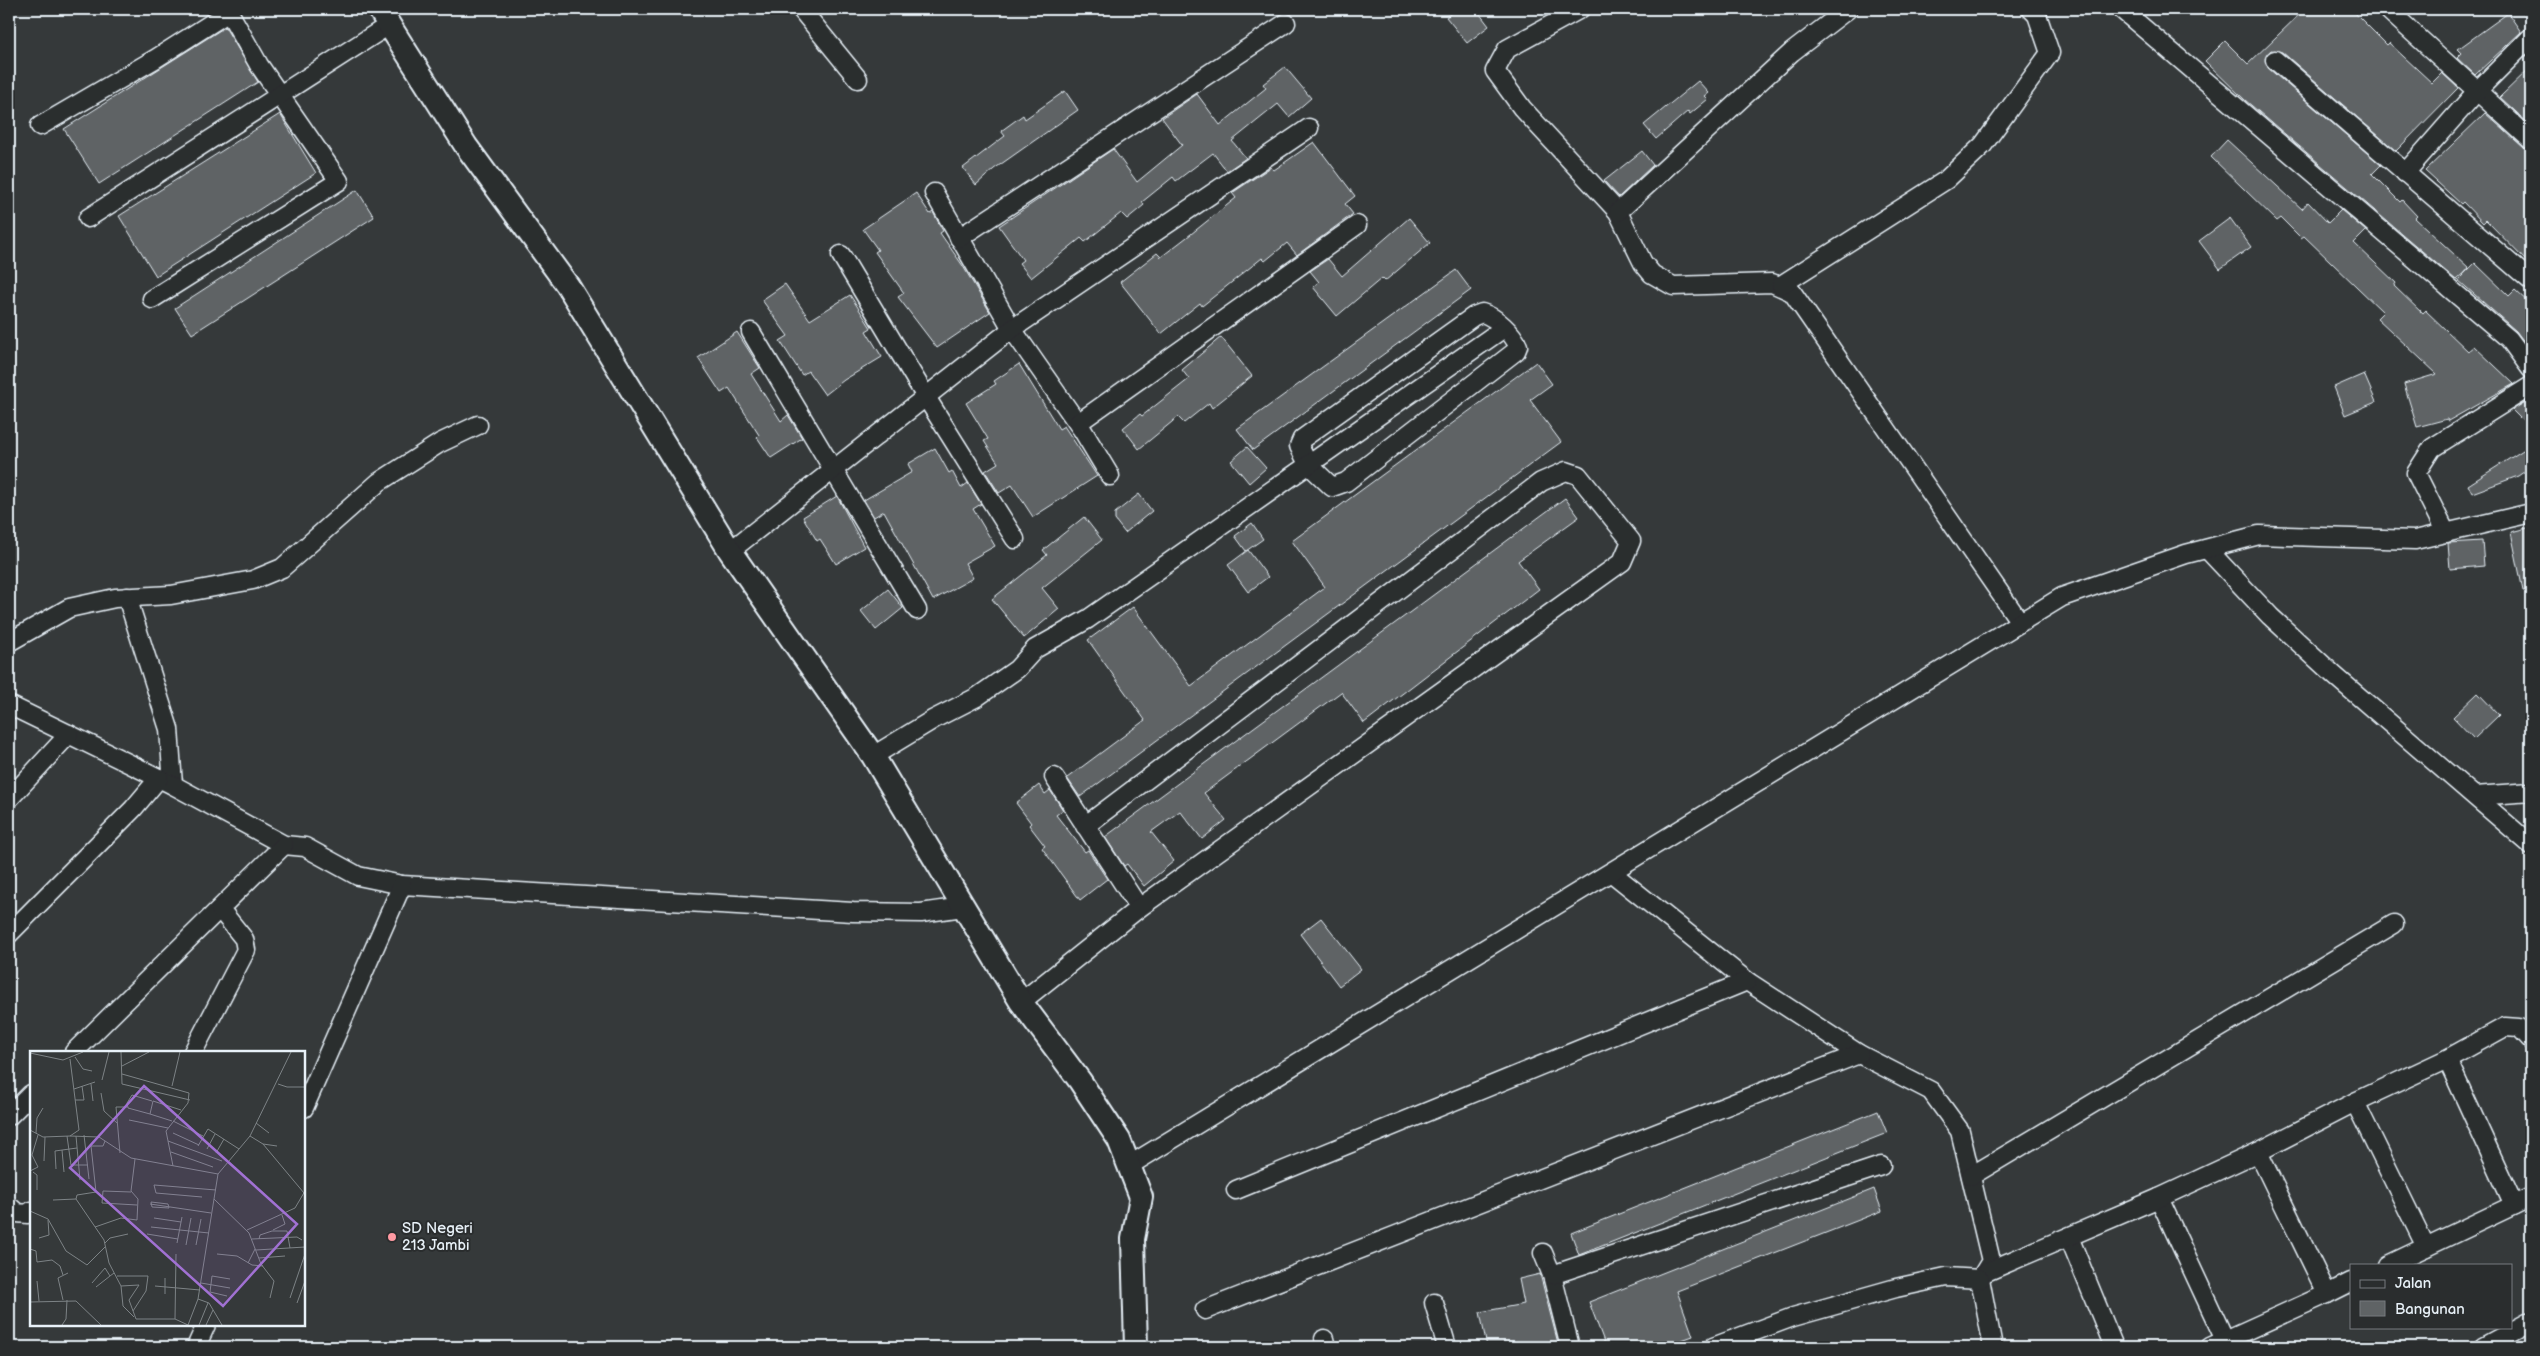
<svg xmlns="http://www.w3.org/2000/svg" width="2540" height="1356" viewBox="0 0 2540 1356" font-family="'Balsamiq Sans',sans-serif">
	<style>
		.building { fill: #5f6365; stroke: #e8f1f8 }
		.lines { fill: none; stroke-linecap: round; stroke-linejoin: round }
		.minor-casing { stroke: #e8f1f8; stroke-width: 21 }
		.tertiary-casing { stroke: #e8f1f8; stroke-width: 26 }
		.minor { stroke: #2a2d2e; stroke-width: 18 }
		.tertiary { stroke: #2a2d2e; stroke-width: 22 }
		.poi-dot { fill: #ff9aa2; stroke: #2a2d2e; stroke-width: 2 }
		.labels { text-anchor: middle; stroke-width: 4; stroke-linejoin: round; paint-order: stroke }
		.poi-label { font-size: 15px; fill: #e8f1f8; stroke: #2a2d2e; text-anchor: start }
		.inset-road { fill: none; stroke: #7d8386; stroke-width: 1 }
		.view { fill: #a171d3; fill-opacity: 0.15; stroke: #a171d3; stroke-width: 2.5 }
		.inset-edge { fill: none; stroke: #e8f1f8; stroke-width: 2.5 }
	</style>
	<rect width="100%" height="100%" fill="#35393a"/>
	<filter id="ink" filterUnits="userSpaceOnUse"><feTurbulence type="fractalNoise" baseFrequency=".02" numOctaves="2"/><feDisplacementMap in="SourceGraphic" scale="10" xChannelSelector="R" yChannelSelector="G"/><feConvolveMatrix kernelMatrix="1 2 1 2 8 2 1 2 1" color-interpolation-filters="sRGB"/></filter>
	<g filter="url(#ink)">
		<g class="building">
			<path d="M 1457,9 L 1476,9 L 1489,26 L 1467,43 L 1446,17 Z"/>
			<path d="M 2305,9 L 2351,9 L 2387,45 L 2389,43 L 2432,83 L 2442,73 L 2458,88 L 2396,151 L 2282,52 L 2271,50 L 2265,58 L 2268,68 L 2381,165 L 2372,174 L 2400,202 L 2402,200 L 2417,216 L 2415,218 L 2469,268 L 2456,280 L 2245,100 L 2205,61 L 2225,41 L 2248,64 Z"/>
			<path d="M 2508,13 L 2521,32 L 2475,75 L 2457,58 L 2462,53 L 2458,49 Z"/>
			<path d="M 225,27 L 258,82 L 99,184 L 64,129 Z"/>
			<path d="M 1285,67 L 1311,98 L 1289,117 L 1278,104 L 1232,141 L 1246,158 L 1227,171 L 1213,153 L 1176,181 L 1173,177 L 1142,202 L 1144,205 L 1127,219 L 1121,213 L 1085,242 L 1081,238 L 1031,278 L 1019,263 L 1023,260 L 999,226 L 1113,149 L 1137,182 L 1182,145 L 1162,118 L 1197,94 L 1220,125 L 1266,88 L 1263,84 Z"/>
			<path d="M 2531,67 L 2531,126 L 2500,97 Z"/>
			<path d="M 1698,81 L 1709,93 L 1705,96 L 1708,99 L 1690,114 L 1688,111 L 1656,139 L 1644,125 Z"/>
			<path d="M 1065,91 L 1078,110 L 994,169 L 976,185 L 963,168 L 1005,136 L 1001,131 L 1023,115 L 1025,119 Z"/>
			<path d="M 2485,113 L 2524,148 L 2531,150 L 2531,266 L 2486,220 L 2483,223 L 2463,202 L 2461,204 L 2425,171 Z"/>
			<path d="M 280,114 L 316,173 L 156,276 L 119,216 Z"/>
			<path d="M 2227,140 L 2302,209 L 2308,202 L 2328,223 L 2341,210 L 2366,231 L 2354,243 L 2396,283 L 2394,286 L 2422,313 L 2425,310 L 2468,351 L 2474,346 L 2514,384 L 2448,421 L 2447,419 L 2417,427 L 2404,384 L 2437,374 L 2377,318 L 2383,312 L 2304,236 L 2301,238 L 2281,218 L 2277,221 L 2211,157 Z"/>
			<path d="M 1314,142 L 1355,196 L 1345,204 L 1353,214 L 1297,255 L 1287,243 L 1265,261 L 1262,258 L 1202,306 L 1200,303 L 1161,334 L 1120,282 L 1157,253 L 1161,257 L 1191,234 L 1236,198 L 1232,193 L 1271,167 L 1274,170 Z"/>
			<path d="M 1642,151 L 1653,165 L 1619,197 L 1604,181 Z"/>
			<path d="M 357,190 L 374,217 L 192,334 L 175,308 Z"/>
			<path d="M 916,193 L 930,214 L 933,212 L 943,231 L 940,233 L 963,266 L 990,312 L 937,348 L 898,297 L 904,293 L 875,252 L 878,250 L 863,229 Z"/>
			<path d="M 1409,218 L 1430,243 L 1385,281 L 1382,278 L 1337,316 L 1313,287 L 1319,282 L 1310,271 L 1328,259 L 1342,276 Z"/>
			<path d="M 2230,218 L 2251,247 L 2220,269 L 2199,241 Z"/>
			<path d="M 2475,263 L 2509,296 L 2515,290 L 2531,305 L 2531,351 L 2516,331 L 2458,280 Z"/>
			<path d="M 1456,270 L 1471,290 L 1253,450 L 1237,429 Z"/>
			<path d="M 785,284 L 810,320 L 850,295 L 871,328 L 866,331 L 882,357 L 844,380 L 825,395 L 808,371 L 802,375 L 780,341 L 788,336 L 762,300 Z"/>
			<path d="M 737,332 L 760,368 L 751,374 L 781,421 L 788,415 L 802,438 L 771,458 L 757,437 L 759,435 L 729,388 L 721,393 L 698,358 Z"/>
			<path d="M 1221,337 L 1252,376 L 1212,408 L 1209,403 L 1184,423 L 1178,417 L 1139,449 L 1123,428 L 1140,414 L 1142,416 L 1189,379 L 1182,370 Z"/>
			<path d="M 1536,362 L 1552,384 L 1530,400 L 1561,442 L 1080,797 L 1067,778 L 1145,720 L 1088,640 L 1133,607 L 1191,686 L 1325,587 L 1292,541 Z"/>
			<path d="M 1019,364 L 1059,429 L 1064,426 L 1097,476 L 1033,517 L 1012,485 L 999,493 L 985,471 L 998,463 L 984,441 L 988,439 L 966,403 L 996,384 L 994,381 Z"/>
			<path d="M 2364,374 L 2376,402 L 2345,415 L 2334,387 Z"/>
			<path d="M 2529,400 L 2531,402 L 2531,429 L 2512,410 Z"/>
			<path d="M 2531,445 L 2531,467 L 2518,476 L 2472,493 L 2468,485 Z"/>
			<path d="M 1247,447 L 1266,468 L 1249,483 L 1231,461 Z"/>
			<path d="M 935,448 L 949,473 L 952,471 L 961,488 L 968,483 L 981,504 L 973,509 L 995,546 L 965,563 L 973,578 L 933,600 L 884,511 L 874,517 L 864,500 L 912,472 L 908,464 Z"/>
			<path d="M 1139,494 L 1152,511 L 1125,533 L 1115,520 L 1115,513 Z"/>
			<path d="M 837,496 L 864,547 L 836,564 L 820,539 L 817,541 L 803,517 Z"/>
			<path d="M 1565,498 L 1579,517 L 1518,561 L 1539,589 L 1364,723 L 1341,692 L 1204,793 L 1226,820 L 1202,839 L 1180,811 L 1151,832 L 1174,861 L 1144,886 L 1127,864 L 1124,866 L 1105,837 Z"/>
			<path d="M 1084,517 L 1102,540 L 1042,588 L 1059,609 L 1024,638 L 992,599 L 1047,555 L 1043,550 Z"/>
			<path d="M 1252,523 L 1263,539 L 1246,551 L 1235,536 Z"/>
			<path d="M 2531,527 L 2531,590 L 2523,591 L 2511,532 Z"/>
			<path d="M 2482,541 L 2484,566 L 2450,569 L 2448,543 Z"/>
			<path d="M 1248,550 L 1268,577 L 1248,592 L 1228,565 Z"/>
			<path d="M 888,589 L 903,608 L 876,630 L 861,611 Z"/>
			<path d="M 2478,693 L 2499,715 L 2474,739 L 2453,717 Z"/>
			<path d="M 1039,785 L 1045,794 L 1050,790 L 1063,810 L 1056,815 L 1085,852 L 1088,850 L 1107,879 L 1080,900 L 1042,848 L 1045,846 L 1029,825 L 1031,823 L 1016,803 Z"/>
			<path d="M 1321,918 L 1361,969 L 1339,986 L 1300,934 Z"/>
			<path d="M 1878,1111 L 1887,1133 L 1579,1255 L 1571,1233 Z"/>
			<path d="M 1874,1189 L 1882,1211 L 1677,1291 L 1693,1336 L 1662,1347 L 1606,1347 L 1589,1302 Z"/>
			<path d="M 1540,1274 L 1559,1347 L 1487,1347 L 1480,1312 L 1524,1304 L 1519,1279 Z"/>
		</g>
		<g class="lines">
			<g class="minor-casing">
				<g id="minor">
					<path d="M 801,9 L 858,79"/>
					<path d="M 1580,9 L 1507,49 L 1495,71 L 1522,108 L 1618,212 L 1643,263 L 1652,274 L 1673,286 L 1772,283 L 1792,292 L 2020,622"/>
					<path d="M 2121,9 L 2509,339 L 2531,369"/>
					<path d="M 2387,9 L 2531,140"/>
					<path d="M 2275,60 L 2531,281"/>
					<path d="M 40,126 L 155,59 L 229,12 L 259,65 L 339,181 L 152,299"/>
					<path d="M 2405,173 L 2477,91 L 2531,37"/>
					<path d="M 934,193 L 1012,329 L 1083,431 L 1110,476"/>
					<path d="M 1618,212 L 1792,52 L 1848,9"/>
					<path d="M 88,218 L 389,25"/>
					<path d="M 959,238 L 1286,23"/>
					<path d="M 841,255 L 926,397 L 1015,539"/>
					<path d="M 1781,285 L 1946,180 L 1983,145 L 2050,53 L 2037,15 L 2031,9"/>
					<path d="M 1482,313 C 1496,317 1513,333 1518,346 L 1516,351 L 1346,482 L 1332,487 L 1308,464 L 1299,446 L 1302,439 L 1474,316 Z"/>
					<path d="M 751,332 L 917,610"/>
					<path d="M 1078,423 L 1357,225"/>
					<path d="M 2446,533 L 2416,473 L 2432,448 L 2531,386"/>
					<path d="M 2207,549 L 2270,616 L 2335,676 L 2531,845"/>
					<path d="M 730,551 L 1012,329 L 1309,128"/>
					<path d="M 127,597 L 169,729 L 173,785"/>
					<path d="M 9,642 L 69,608 L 115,598 L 171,595 L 253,580 L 282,568 L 379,482 L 440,443 L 478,425"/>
					<path d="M 9,705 L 173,785 L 284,845 L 305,847 L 358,876 L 402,885 L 853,912 L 921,913 L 963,907"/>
					<path d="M 873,756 L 934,719 L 977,697 L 1017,669 L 1035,649 L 1088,619 L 1504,328"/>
					<path d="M 1054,777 L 1139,908"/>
					<path d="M 2475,796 L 2531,792"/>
					<path d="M 9,799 L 69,734"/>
					<path d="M 1612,873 L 1747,981 L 1859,1054 L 1931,1091 L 1960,1131 L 1991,1261 L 1980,1279"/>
					<path d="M 9,934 L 133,809 L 159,778"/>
					<path d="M 1021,1002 L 1139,908 L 1622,562 L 1631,541 L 1578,475 L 1566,471 L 1541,482 L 1085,826"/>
					<path d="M 74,1052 L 284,845"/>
					<path d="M 193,1052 L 246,950 L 244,939 L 220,909"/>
					<path d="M 2447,1059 L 2514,1205"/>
					<path d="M 2355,1102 L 2426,1247"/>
					<path d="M 304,1108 L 402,885"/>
					<path d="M 9,1116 L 31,1094"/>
					<path d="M 2258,1152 L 2355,1102 L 2447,1059 L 2505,1027 L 2519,1028 L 2531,1041"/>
					<path d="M 1130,1165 L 2062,597 L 2186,554 L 2259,535 L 2415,540 L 2531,513"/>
					<path d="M 1971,1176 L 2394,924"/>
					<path d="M 1236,1190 L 1747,981"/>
					<path d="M 2159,1198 L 2225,1340"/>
					<path d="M 9,1206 L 17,1213 L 28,1214 L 31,1211"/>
					<path d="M 2069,1237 L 2114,1347"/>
					<path d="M 1543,1253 L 1552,1275 L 1570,1347"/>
					<path d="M 2388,1265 L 2531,1197"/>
					<path d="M 1986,1272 L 2159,1198 L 2258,1152 L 2327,1294 L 2210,1347"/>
					<path d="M 1552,1275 L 1881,1166"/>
					<path d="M 1980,1279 L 1993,1347"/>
					<path d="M 2327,1294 L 2351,1282"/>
					<path d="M 1434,1303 L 1447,1347"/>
					<path d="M 1205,1310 L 1859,1054"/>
					<path d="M 1324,1339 L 1326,1347"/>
					<path d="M 196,1347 L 206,1325"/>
					<path d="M 1713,1347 L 1793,1317 L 1896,1288 L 1946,1277 L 1980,1279"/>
					<path d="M 2483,1347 L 2531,1321"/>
				</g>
			</g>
			<g class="tertiary-casing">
				<path id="tertiary" d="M 379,9 L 466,146 L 568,286 L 730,551 L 873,756 L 1021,1002 L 1080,1081 L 1119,1140 L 1141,1197 L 1133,1239 L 1136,1347"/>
			</g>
			<use href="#minor" class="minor"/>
			<use href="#tertiary" class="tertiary"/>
		</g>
	</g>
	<circle class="poi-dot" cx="392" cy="1237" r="5"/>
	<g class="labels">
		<g class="poi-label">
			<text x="402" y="1233">SD Negeri<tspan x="402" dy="17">213 Jambi</tspan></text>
		</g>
	</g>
	<g transform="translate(30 1051)">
		<rect width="275" height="275" fill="#35393a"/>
		<path class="inset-road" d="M 91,1 L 92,33 L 160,49M 0,2 L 33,9 L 53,1M 45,6 L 53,18 L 62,20M 92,15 L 119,1M 92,23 L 159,42 L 158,52 L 136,80 L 143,115M 72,29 L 79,1M 61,33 L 63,50M 248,33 L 257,36 L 275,36M 142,35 L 150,1M 44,38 L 65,31M 71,42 L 74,60 L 87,72M 45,49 L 54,49 L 52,35M 120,63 L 98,57 L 97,52 L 102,44 L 122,50M 99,69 L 138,77M 142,70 L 120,63 L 123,50 L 151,59M 143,70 L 173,85M 226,72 L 239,82M 0,79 L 13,86 L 40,85 L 49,79 L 40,8M 6,82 L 7,67 L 13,57M 143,82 L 169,94M 54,84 L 59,128M 37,85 L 41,114 L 58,114M 40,85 L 69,86 L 101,107 L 188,123M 46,85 L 50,129M 220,85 L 233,93 L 247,95M 75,90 L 73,95 L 61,95 L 66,141 L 47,144 L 46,148 L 74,189 L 79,212 L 91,235 L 93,255 L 104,266M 138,90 L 192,110M 233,93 L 274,142M 168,95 L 178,78 L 209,98M 177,98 L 185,83M 32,99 L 34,121M 141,101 L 183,116M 90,102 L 86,56 L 97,56M 186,102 L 194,88M 14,110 L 15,86M 26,118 L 25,100 L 47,97M 0,120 L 8,116 L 2,104 L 8,84M 3,121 L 7,124 L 7,139M 101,141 L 73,140 L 72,152 L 107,154M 172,146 L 126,142 L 124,134 L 186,139M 184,148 L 219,182 L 231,213 L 244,230 L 240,247M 23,149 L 46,148M 121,151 L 138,153 L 139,157 L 122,156 ZM 120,153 L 181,162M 0,160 L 18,168 L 36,200 L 57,214 L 75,196M 124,167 L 151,171M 65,176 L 91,167 L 107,169 L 108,148 L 101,140 L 105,108M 121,176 L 179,182M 217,179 L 265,157 L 275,140M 243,179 L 255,173 L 252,164M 117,183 L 148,188M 9,187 L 19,184 L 18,169M 222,188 L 267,186 L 272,189M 229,188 L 230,184 L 242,180 L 257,180 L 260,197M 75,192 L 80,187 L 98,183M 147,192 L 152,166M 156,194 L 161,167M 166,194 L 171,168M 0,198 L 6,200 L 7,211 L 22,209 L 30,215 L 33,224M 226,199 L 275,196M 187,203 L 207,205 L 222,214 L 233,215M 229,207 L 255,205M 218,212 L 225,198M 87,225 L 118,225 L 116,240 L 103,260M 7,230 L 9,250M 62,232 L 75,217 L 80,225 L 84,222M 171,232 L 200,237M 91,235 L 109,234 L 99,249 L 106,268 L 145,268 L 158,274M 125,235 L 170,239M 66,236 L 80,225M 135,243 L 135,227M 197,245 L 180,241 L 182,225 L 200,228M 260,247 L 275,203M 168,248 L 179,252 L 192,274M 33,249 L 28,227 L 38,222M 0,251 L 46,250 L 71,274M 267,252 L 275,230M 145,268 L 146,203M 32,274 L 36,268 L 37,249M 158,274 L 168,248 L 188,123 L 220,85 L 261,1M 169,274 L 178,252M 176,274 L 183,259"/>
		<path class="view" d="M 114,35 L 267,173 L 193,255 L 40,117 Z"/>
		<rect width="275" height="275" class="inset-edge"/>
	</g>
	<rect width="2540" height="1356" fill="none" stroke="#2a2d2e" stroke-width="30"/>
	<rect x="15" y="15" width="2510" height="1326" fill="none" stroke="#e8f1f8" stroke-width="2" filter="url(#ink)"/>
	<rect x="2350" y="1264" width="162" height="65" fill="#2a2d2e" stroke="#767b7f"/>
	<rect x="2360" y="1280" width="25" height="8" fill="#2a2d2e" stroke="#767b7f"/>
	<text x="2395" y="1288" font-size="15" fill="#e8f1f8">Jalan</text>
	<rect x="2360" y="1301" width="25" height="15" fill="#5f6365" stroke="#767b7f"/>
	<text x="2395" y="1314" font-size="15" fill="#e8f1f8">Bangunan</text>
</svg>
